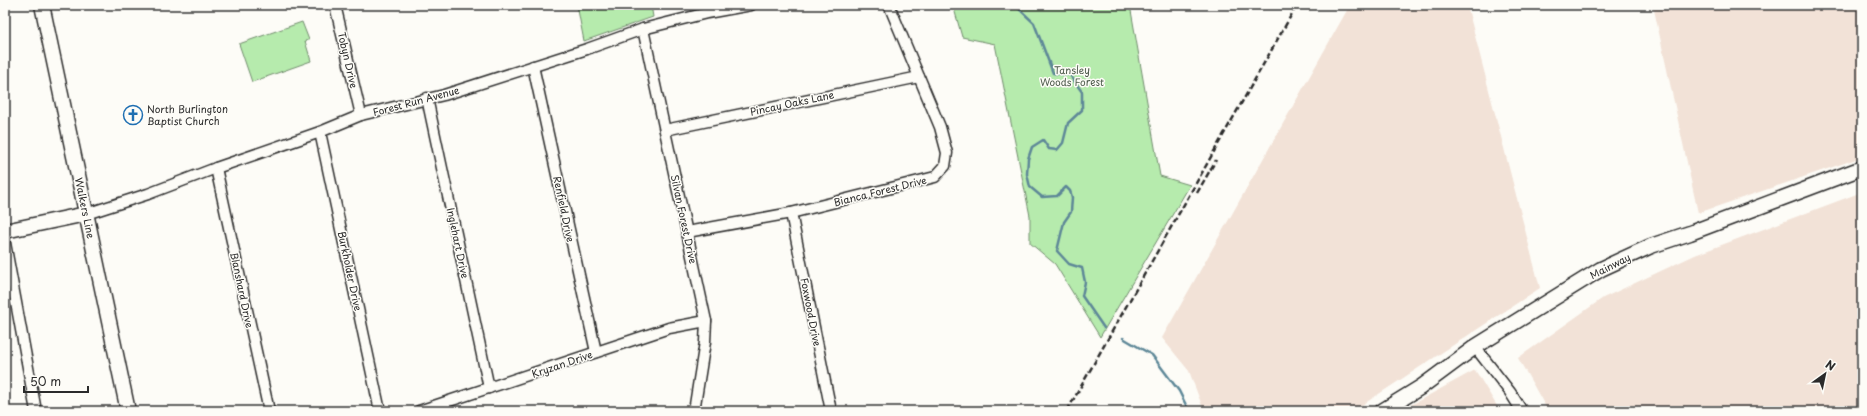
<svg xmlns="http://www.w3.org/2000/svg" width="1867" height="416" viewBox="0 0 1867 416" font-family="'Playpen Sans',sans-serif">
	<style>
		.built { fill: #f2e2d7 }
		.green { fill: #b6ebad; stroke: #708b6c }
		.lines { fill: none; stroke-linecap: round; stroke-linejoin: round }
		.stream { stroke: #5d8797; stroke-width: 2.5 }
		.street-casing { stroke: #2b2b2b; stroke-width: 13 }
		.secondary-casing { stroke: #2b2b2b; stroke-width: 17 }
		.street { stroke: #fdfcf7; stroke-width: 10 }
		.secondary { stroke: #fdfcf7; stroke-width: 14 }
		.rail { stroke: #2b2b2b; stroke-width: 2.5; stroke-dasharray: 6 3; stroke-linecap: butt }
		.labels { text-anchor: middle; stroke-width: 3; stroke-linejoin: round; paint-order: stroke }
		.street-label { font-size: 10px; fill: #2b2b2b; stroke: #fdfcf7 }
		.park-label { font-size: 10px; fill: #4e5b4c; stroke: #fdfcf7 }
		.poi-label { font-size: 10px; fill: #2b2b2b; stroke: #fdfcf7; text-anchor: start }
	</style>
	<rect width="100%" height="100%" fill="#fdfcf7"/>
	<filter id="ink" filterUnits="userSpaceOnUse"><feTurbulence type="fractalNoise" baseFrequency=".025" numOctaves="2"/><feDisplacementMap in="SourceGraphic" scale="8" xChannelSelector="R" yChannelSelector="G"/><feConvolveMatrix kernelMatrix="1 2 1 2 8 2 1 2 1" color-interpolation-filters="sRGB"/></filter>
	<g filter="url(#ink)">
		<g class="built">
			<path d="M 1350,5 L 1467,5 L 1540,288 L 1353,411 L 1204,411 L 1189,371 L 1162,338 Z"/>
			<path d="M 1653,5 L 1862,5 L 1862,157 L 1698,213 Z"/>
			<path d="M 1862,192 L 1862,411 L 1548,411 L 1518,358 L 1603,298 L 1695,255 Z"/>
			<path d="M 1475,370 L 1500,411 L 1400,411 Z"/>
		</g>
		<g class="green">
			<path d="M 577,5 L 651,5 L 653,17 L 584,41 Z"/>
			<path d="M 953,5 L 1130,5 L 1160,176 L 1190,185 L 1100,337 L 1055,264 L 1030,243 L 1030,216 L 995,44 L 962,37 Z"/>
			<path d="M 302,22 L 309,40 L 305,41 L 311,61 L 252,82 L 239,44 Z"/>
		</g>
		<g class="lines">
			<g class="stream">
				<path d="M 1015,5 L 1034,23 L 1053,73 L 1070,75 L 1082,92 L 1082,110 L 1068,123 L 1063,143 L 1057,150 L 1049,149 L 1043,140 L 1032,147 L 1028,159 L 1027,174 L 1030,187 L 1042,197 L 1057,196 L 1066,187 L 1070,191 L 1072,197 L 1071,212 L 1064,222 L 1057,251 L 1069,264 L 1082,268 L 1085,282 L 1082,296 L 1104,328"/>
				<path d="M 1123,338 L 1152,355 L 1179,391 L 1189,411"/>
			</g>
			<g class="street-casing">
				<g id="street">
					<path d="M 335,5 L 361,115"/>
					<path d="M 643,29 L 706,321 L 705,342 L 694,411"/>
					<path d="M 533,66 L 596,352"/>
					<path d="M 427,98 L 489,388"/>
					<path d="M 665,130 L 919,77"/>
					<path d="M 320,132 L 380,411"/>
					<path d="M 216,168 L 269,411"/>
					<path d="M 791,213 L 831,411"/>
					<path d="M 86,214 L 148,194 L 216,168 L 320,132 L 361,115 L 444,95 L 587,49 L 643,29 L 707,13 L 751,5"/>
					<path d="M 687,232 L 791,213 L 935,177 L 945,166 L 947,153 L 940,127 L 889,5"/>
					<path d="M 5,243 L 36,411"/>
					<path d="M 1475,347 L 1510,392 L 1522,411"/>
					<path d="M 419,411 L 669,328 L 706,321"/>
				</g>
			</g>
			<g class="secondary-casing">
				<g id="secondary">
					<path d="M 42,5 L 128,411"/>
					<path d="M 5,231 L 86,214"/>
					<path d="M 1382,411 L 1421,387 L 1475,347 L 1601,269 L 1651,246 L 1690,233 L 1862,168"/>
				</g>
			</g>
			<use href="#street" class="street"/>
			<use href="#secondary" class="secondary"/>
			<g class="rail">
				<path d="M 1197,193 L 1216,160"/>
				<path d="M 1067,411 L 1297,5"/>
			</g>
		</g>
	</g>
	<defs>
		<g id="church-ring" transform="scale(1)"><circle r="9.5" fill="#fdfcf7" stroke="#1f6fb2" stroke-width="1.5"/><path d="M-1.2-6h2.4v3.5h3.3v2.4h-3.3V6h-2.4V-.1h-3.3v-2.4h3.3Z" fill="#1f6fb2"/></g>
	</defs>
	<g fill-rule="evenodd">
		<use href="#church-ring" x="133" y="115"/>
	</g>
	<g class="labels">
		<g class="street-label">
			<text transform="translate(348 60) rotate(77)" y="4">Tobyn Drive</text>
			<text transform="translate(416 101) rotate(-15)" y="4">Forest Run Avenue</text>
			<text transform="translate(792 103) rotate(-12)" y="4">Pincay Oaks Lane</text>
			<text transform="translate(880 191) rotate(-14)" y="4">Bianca Forest Drive</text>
			<text transform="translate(85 208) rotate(78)" y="4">Walkers Line</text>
			<text transform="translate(564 209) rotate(78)" y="4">Renfield Drive</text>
			<text transform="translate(684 219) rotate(78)" y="4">Silvan Forest Drive</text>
			<text transform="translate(458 243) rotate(78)" y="4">Inglehart Drive</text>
			<text transform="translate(1610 266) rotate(-27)" y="4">Mainway</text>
			<text transform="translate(350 271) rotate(78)" y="4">Burkholder Drive</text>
			<text transform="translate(242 290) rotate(78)" y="4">Blanshard Drive</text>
			<text transform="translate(811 312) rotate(79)" y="4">Foxwood Drive</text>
			<text transform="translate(562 364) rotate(-19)" y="4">Kryzan Drive</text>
		</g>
		<g class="park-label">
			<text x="1072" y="74">Tansley<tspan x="1072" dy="12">Woods Forest</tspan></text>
		</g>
		<g class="poi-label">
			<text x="147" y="113">North Burlington<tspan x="147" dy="12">Baptist Church</tspan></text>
		</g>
	</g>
	<rect width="1867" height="416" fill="none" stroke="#fdfcf7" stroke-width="20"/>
	<rect x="10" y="10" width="1847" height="396" fill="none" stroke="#2b2b2b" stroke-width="1.5" filter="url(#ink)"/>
	<g transform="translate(1825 374) rotate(33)" stroke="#fdfcf7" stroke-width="3" paint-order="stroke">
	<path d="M0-3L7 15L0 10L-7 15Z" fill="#2b2b2b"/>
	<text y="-6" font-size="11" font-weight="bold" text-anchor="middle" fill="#2b2b2b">N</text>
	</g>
	<path d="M24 386v6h64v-6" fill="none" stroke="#2b2b2b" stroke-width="2"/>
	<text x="30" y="386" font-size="12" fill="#2b2b2b" stroke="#fdfcf7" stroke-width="3" paint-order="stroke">50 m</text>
</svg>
